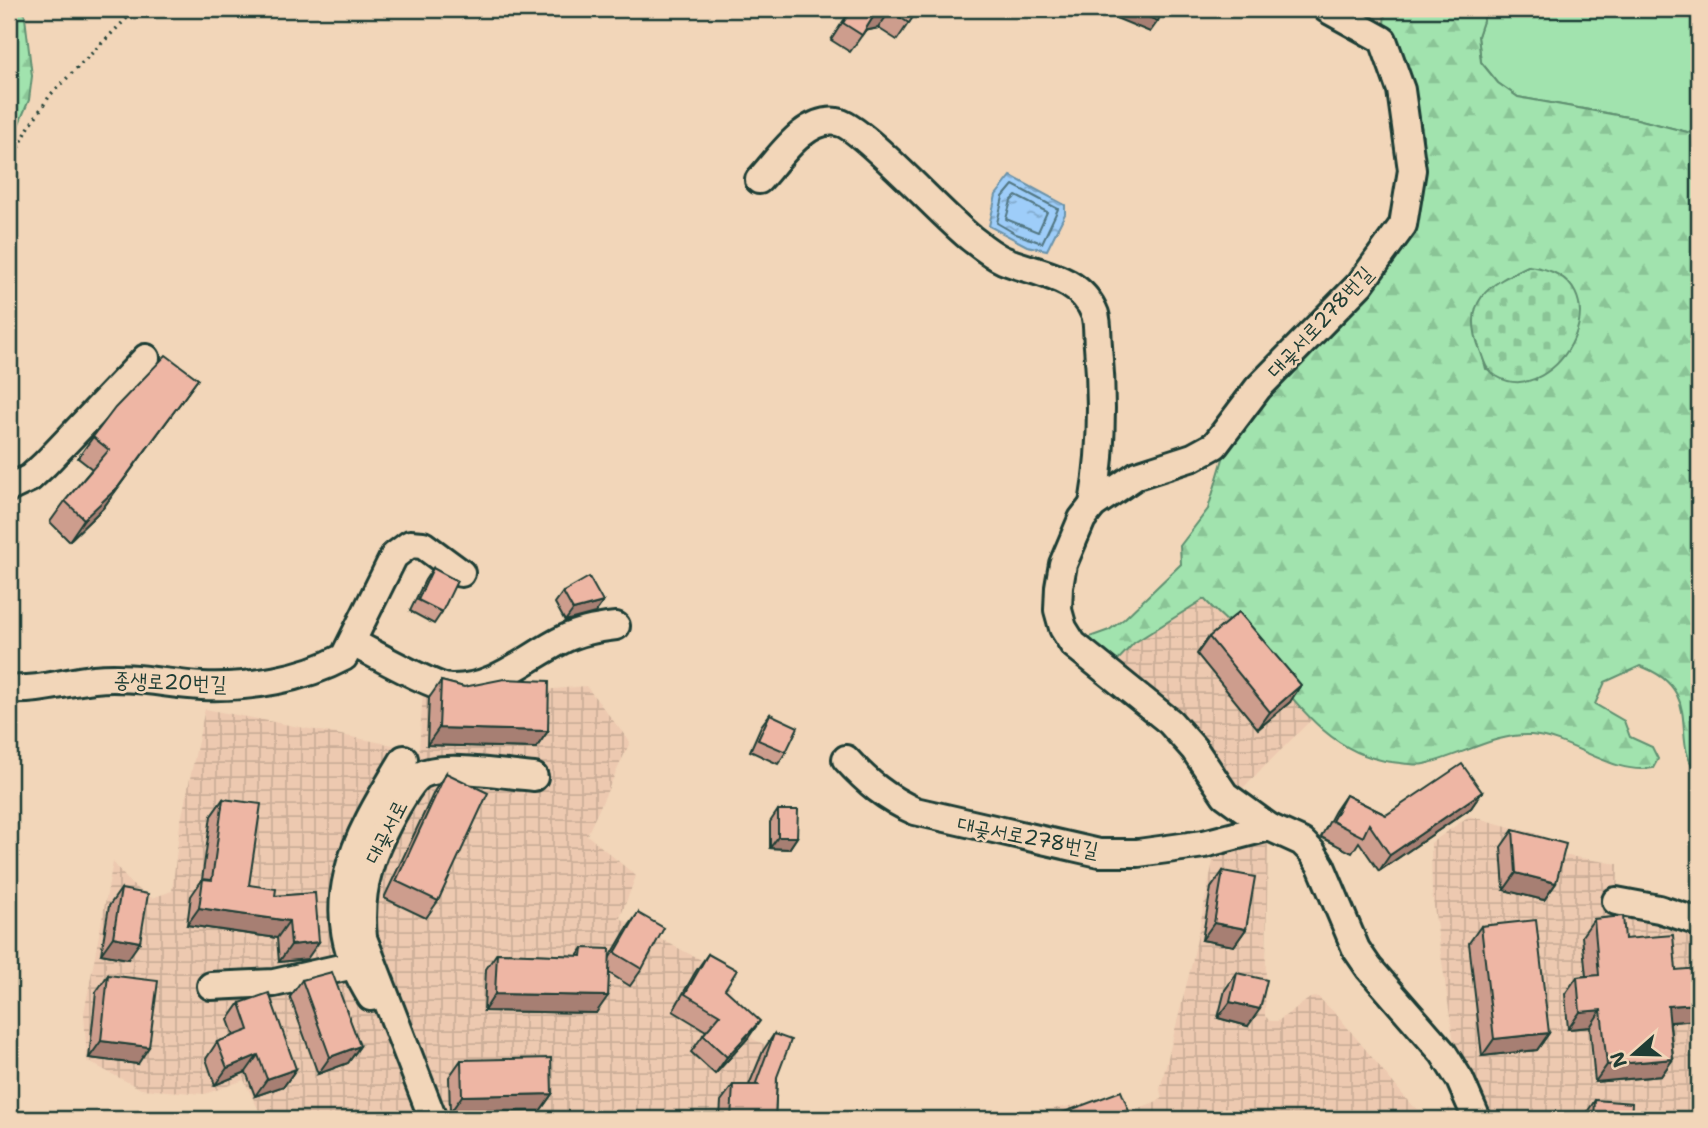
<svg xmlns="http://www.w3.org/2000/svg" width="1708" height="1128" viewBox="0 0 1708 1128" font-family="'Shantell Sans','Poor Story',sans-serif">
<defs>
<pattern id="industrial-grid" width="8" height="8" patternUnits="userSpaceOnUse" patternTransform="scale(1.75)"><rect width="8" height="8" fill="#edc9b0"/><path d="M0 4h8M4 0v8" fill="none" stroke="#cbae98"/></pattern>
<pattern id="forest-firs" width="22" height="20" patternUnits="userSpaceOnUse" patternTransform="scale(1.75)"><rect width="22" height="20" fill="#a1e3ae"/><path d="M5 1l3.5 6h-7zM16 11l3.5 6h-7z" fill="#8ac496"/></pattern>
<pattern id="cemetery-stones" width="16" height="16" patternUnits="userSpaceOnUse" patternTransform="scale(1.75)"><rect width="16" height="16" fill="#a1e3ae"/><path d="M2 7V4a2 2 0 0 1 4 0v3zM10 15v-3a2 2 0 0 1 4 0v3z" fill="#8ac496"/></pattern>
<pattern id="water-ripples" width="26" height="14" patternUnits="userSpaceOnUse" patternTransform="scale(1.75)"><rect width="26" height="14" fill="#9ecdf9"/><path d="M2 4q2-2 4 0t4 0M15 11q2-2 4 0t4 0" fill="none" stroke="#80a8ca"/></pattern>
</defs>
<rect width="100%" height="100%" fill="#f2d6b9"/>
<filter id="ink" filterUnits="userSpaceOnUse"><feTurbulence type="fractalNoise" baseFrequency=".0143" numOctaves="2"/><feDisplacementMap in="SourceGraphic" scale="14" xChannelSelector="R" yChannelSelector="G"/><feConvolveMatrix kernelMatrix="1 2 1 2 8 2 1 2 1" color-interpolation-filters="sRGB"/></filter>
<g filter="url(#ink)">
<g fill="url(#industrial-grid)">
<polygon points="1203,599 1241,635 1311,720 1236,795 1143,684 1116,662 1134,643"/>
<polygon points="586,686 630,742 587,835 636,876 620,918 709,964 724,975 753,1039 785,1054 769,1099 768,1119 263,1119 244,1080 205,1094 141,1089 87,1061 84,1013 113,862 131,884 152,898 172,891 180,825 205,709 419,750 423,691 533,691"/>
<polygon points="1469,816 1541,835 1562,855 1618,864 1617,909 1699,934 1699,1119 1489,1119 1455,1050 1432,893 1431,843"/>
<polygon points="1258,838 1268,842 1265,1016 1270,1021 1278,1021 1310,998 1318,997 1338,1016 1412,1106 1431,1115 1451,1108 1457,1119 1023,1119 1025,1113 1077,1105 1099,1103 1126,1109 1140,1108 1162,1099 1160,1089 1192,963 1214,857 1219,849"/>
</g>
<polygon fill="#a1e3ae" stroke="#609071" stroke-width="2" points="1487,9 1699,9 1699,135 1633,118 1518,97 1498,83 1481,62 1478,36"/>
<g fill="url(#forest-firs)" stroke="#609071" stroke-width="2" fill-rule="evenodd">
<polygon points="9,9 24,9 32,76 29,100 9,147"/>
<path d="M1385,9H1487L1478,36L1481,62L1498,83L1518,97L1633,118L1699,135V773C1667,745 1708,690 1640,666L1605,682L1595,704L1624,721L1630,737L1652,747L1658,759L1653,768C1612,776 1573,738 1531,735C1495,733 1459,757 1424,764C1415,766 1402,763 1392,762C1320,753 1286,685 1242,636C1230,623 1216,612 1204,599L1134,643L1116,662L1084,639L1109,630L1124,619L1181,564L1180,546L1208,509L1225,452L1323,323L1422,177L1423,135L1415,94L1401,54L1384,25ZM1482,353L1537,380L1486,369Z"/>
</g>
<path fill="url(#cemetery-stones)" stroke="#609071" stroke-width="2" d="M1528,266C1632,277 1557,412 1496,376C1485,370 1484,360 1480,350C1461,301 1488,285 1528,266Z"/>
<polygon fill="url(#water-ripples)" stroke="#6b93aa" stroke-width="2" points="1011,176 1065,205 1065,214 1047,250 1027,246 989,226 996,195"/>
<g fill="none" stroke-linecap="round" stroke-linejoin="round">
<g stroke="#527783" stroke-width="2">
<polygon points="1013,185 1058,209 1042,243 1016,234 997,223 1003,197"/>
<polygon points="1016,196 1047,212 1038,232 1006,219 1011,201"/>
</g>
<defs>
<g id="minor">
<polyline points="1327,9 1383,40 1401,90 1412,170 1403,225 1360,284 1258,388 1215,445 1193,457 1137,475 1093,505 1082,519 1063,564 1059,587 1058,610 1063,628 1073,644 1170,722 1194,749 1225,795 1269,827 1302,842 1312,852 1321,866 1356,949 1369,968 1443,1053 1460,1080 1477,1119"/>
<path d="M759,180C779,159 804,117 837,122C860,124 944,218 972,239C981,246 992,255 1003,260C1036,274 1080,275 1095,314C1098,323 1097,336 1098,346C1103,399 1102,452 1093,505"/>
<polyline points="9,488 30,478 45,464 146,358"/>
<path d="M353,643C373,653 434,688 451,688C495,689 527,657 564,639C580,631 598,628 616,626"/>
<path d="M9,689C39,691 65,682 94,679C130,675 167,684 202,686C249,688 303,679 344,657L394,556L410,544L423,545L461,573"/>
<path d="M846,759C867,782 886,798 915,811L1099,853H1138L1204,844L1269,827"/>
<polyline points="1616,901 1659,909 1699,922"/>
<polyline points="211,986 274,983 354,965"/>
<path d="M371,997C314,906 355,840 404,759"/>
<path d="M433,1119L363,938C358,885 372,850 398,805C404,796 411,781 421,775C442,763 508,775 534,777"/>
</g>
</defs>
<use href="#minor" stroke="#1f3d34" stroke-width="32"/>
<polyline stroke="#1f3d34" stroke-width="3.5" stroke-dasharray="2 5" stroke-linecap="butt" points="9,166 30,125 51,94 136,9"/>
<use href="#minor" stroke="#f2d6b9" stroke-width="26"/>
</g>
<g fill="#cd9d8d" stroke="#1f3d34" stroke-width="2">
<polygon points="851,9 918,9 897,40 878,28 865,31 850,52 831,40"/>
<polygon points="198,379 103,508 69,541 50,522 65,501 92,469 78,458 93,437"/>
<polygon points="433,568 442,612 434,624 410,611 425,580"/>
<polygon points="563,592 603,602 595,613 565,621 555,603"/>
<polygon points="1209,637 1290,702 1258,729 1197,654"/>
<polygon points="441,681 464,687 548,731 536,748 427,745 429,698"/>
<polygon points="770,714 786,752 778,764 750,751 761,726"/>
<polygon points="446,773 438,901 426,918 384,898 435,790"/>
<polygon points="1482,792 1471,808 1379,871 1359,842 1352,853 1321,837 1335,811 1346,795 1386,815"/>
<polygon points="223,799 249,885 275,896 315,893 307,959 279,962 277,938 187,925 191,896 202,880 211,816"/>
<polygon points="778,810 797,837 789,849 770,848 770,822"/>
<polygon points="1513,830 1556,883 1544,900 1504,890 1501,847"/>
<polygon points="1223,871 1246,929 1234,946 1202,940 1211,888"/>
<polygon points="121,889 128,959 101,954 109,906"/>
<polygon points="638,913 642,969 630,986 609,973 596,1013 484,1011 486,969 497,953 577,956 583,948 609,959 626,930"/>
<polygon points="1594,919 1676,970 1699,1020 1670,1022 1673,1059 1661,1076 1595,1082 1590,1027 1568,1029 1565,994 1577,977 1586,976 1582,936"/>
<polygon points="1481,926 1549,1033 1537,1050 1482,1056 1469,943"/>
<polygon points="708,954 748,1038 715,1074 691,1052 706,1031 673,1011 696,971"/>
<polygon points="1237,973 1248,1026 1218,1018 1225,990"/>
<polygon points="108,975 138,1064 89,1058 96,992"/>
<polygon points="302,980 360,1046 348,1063 318,1074 290,997"/>
<polygon points="240,1003 296,1069 284,1086 255,1096 246,1072 215,1085 206,1059 217,1042 234,1036 228,1020"/>
<polygon points="774,1034 777,1077 775,1119 720,1119 721,1101 733,1085 749,1085 763,1051"/>
<polygon points="461,1060 552,1094 540,1111 450,1113 449,1077"/>
<polygon points="1595,1100 1631,1119 1583,1119 1584,1117"/>
</g>
<g fill="#a77f73" stroke="#1f3d34" stroke-width="2">
<polygon points="1094,9 1130,9 1158,21 1150,32"/>
<polygon points="890,11 878,28 864,31 875,14"/>
<polygon points="198,379 103,508 69,541 84,519"/>
<polygon points="603,602 595,613 565,621 573,610"/>
<polygon points="1301,685 1290,702 1258,729 1270,712"/>
<polygon points="439,728 548,731 536,748 427,745"/>
<polygon points="15,730 9,739 9,731"/>
<polygon points="1482,792 1471,808 1379,871 1390,855"/>
<polygon points="778,837 797,837 789,849 770,848"/>
<polygon points="1516,873 1556,883 1544,900 1504,890"/>
<polygon points="199,908 289,921 277,938 187,925"/>
<polygon points="1214,923 1246,929 1234,946 1202,940"/>
<polygon points="113,937 140,942 128,959 101,954"/>
<polygon points="319,942 307,959 279,962 291,945"/>
<polygon points="495,994 608,996 596,1013 484,1011"/>
<polygon points="1230,1002 1260,1009 1248,1026 1218,1018"/>
<polygon points="1699,1004 1699,1020 1656,1023 1668,1006"/>
<polygon points="1601,1010 1590,1027 1568,1029 1580,1012"/>
<polygon points="760,1021 748,1038 715,1074 727,1057"/>
<polygon points="1549,1033 1537,1050 1482,1056 1494,1039"/>
<polygon points="101,1041 149,1047 138,1064 89,1058"/>
<polygon points="360,1046 348,1063 318,1074 330,1057"/>
<polygon points="258,1055 246,1072 215,1085 227,1068"/>
<polygon points="1673,1059 1661,1076 1595,1082 1607,1065"/>
<polygon points="296,1069 284,1086 255,1096 267,1079"/>
<polygon points="552,1094 540,1111 450,1113 462,1096"/>
</g>
<g fill="#eeb6a4" stroke="#1f3d34" stroke-width="2">
<polygon points="852,9 918,9 909,23 890,11 875,14 862,35 843,23"/>
<polygon points="1130,9 1163,9 1158,21"/>
<polygon points="166,355 198,379 118,487 84,519 65,501 109,450 93,437 115,408"/>
<polygon points="433,568 457,581 442,612 418,600"/>
<polygon points="589,577 603,602 573,610 563,592"/>
<polygon points="1239,612 1301,685 1270,712 1209,637"/>
<polygon points="504,679 549,681 548,731 439,728 441,681 464,687"/>
<polygon points="9,701 13,701 15,730 9,731"/>
<polygon points="770,714 798,727 786,752 758,740"/>
<polygon points="1462,764 1482,792 1390,855 1369,824 1363,837 1332,821 1346,795 1386,815"/>
<polygon points="446,773 488,793 438,901 396,881"/>
<polygon points="223,799 261,804 249,885 276,889 275,896 315,893 319,942 291,945 289,921 199,908 203,879 212,880"/>
<polygon points="778,810 798,810 797,837 778,837"/>
<polygon points="1513,830 1566,844 1556,883 1516,873"/>
<polygon points="1223,871 1255,877 1246,929 1214,923"/>
<polygon points="121,889 148,894 140,942 113,937"/>
<polygon points="638,913 664,928 642,969 615,953"/>
<polygon points="1623,916 1625,939 1673,935 1676,970 1699,968 1699,1004 1668,1006 1673,1059 1607,1065 1601,1010 1580,1012 1577,977 1599,975 1594,919"/>
<polygon points="1536,920 1549,1033 1494,1039 1481,926"/>
<polygon points="583,948 610,949 608,996 495,994 497,953 582,956"/>
<polygon points="708,954 737,970 725,989 760,1021 727,1057 703,1035 720,1015 685,994"/>
<polygon points="332,972 360,1046 330,1057 302,980"/>
<polygon points="1237,973 1267,980 1260,1009 1230,1002"/>
<polygon points="108,975 158,981 149,1047 101,1041"/>
<polygon points="269,993 296,1069 267,1079 258,1055 227,1068 217,1042 249,1030 240,1003"/>
<polygon points="774,1034 791,1040 777,1077 775,1119 731,1119 733,1085 758,1085 756,1083"/>
<polygon points="551,1058 552,1094 462,1096 461,1060"/>
<polygon points="1121,1091 1132,1119 1051,1119 1051,1117"/>
<polygon points="1595,1100 1632,1103 1631,1119 1594,1119"/>
</g>
</g>
<g text-anchor="middle" dominant-baseline="central" stroke-width="5" stroke-linejoin="round" paint-order="stroke">
<g font-size="21" fill="#1f3d34" stroke="#f2d6b9">
<text transform="translate(1320 322) rotate(-47)">대곶서로278번길</text>
<text transform="translate(170 682) rotate(2)">종생로20번길</text>
<text transform="translate(386 832) rotate(-63)">대곶서로</text>
<text transform="translate(1028 837) rotate(11)">대곶서로278번길</text>
</g>
</g>
<rect width="1708" height="1128" fill="none" stroke="#f2d6b9" stroke-width="35"/>
<rect x="18" y="18" width="1673" height="1093" fill="none" stroke="#1f3d34" stroke-width="2.5" filter="url(#ink)"/>
<g transform="translate(1634 1054) rotate(250)" stroke="#f2d6b9" stroke-width="5" paint-order="stroke">
<path d="M0-5L12 26L0 18L-12 26Z" fill="#1f3d34"/>
<text y="-10" font-size="19" font-weight="bold" text-anchor="middle" fill="#1f3d34">N</text>
</g>
</svg>
